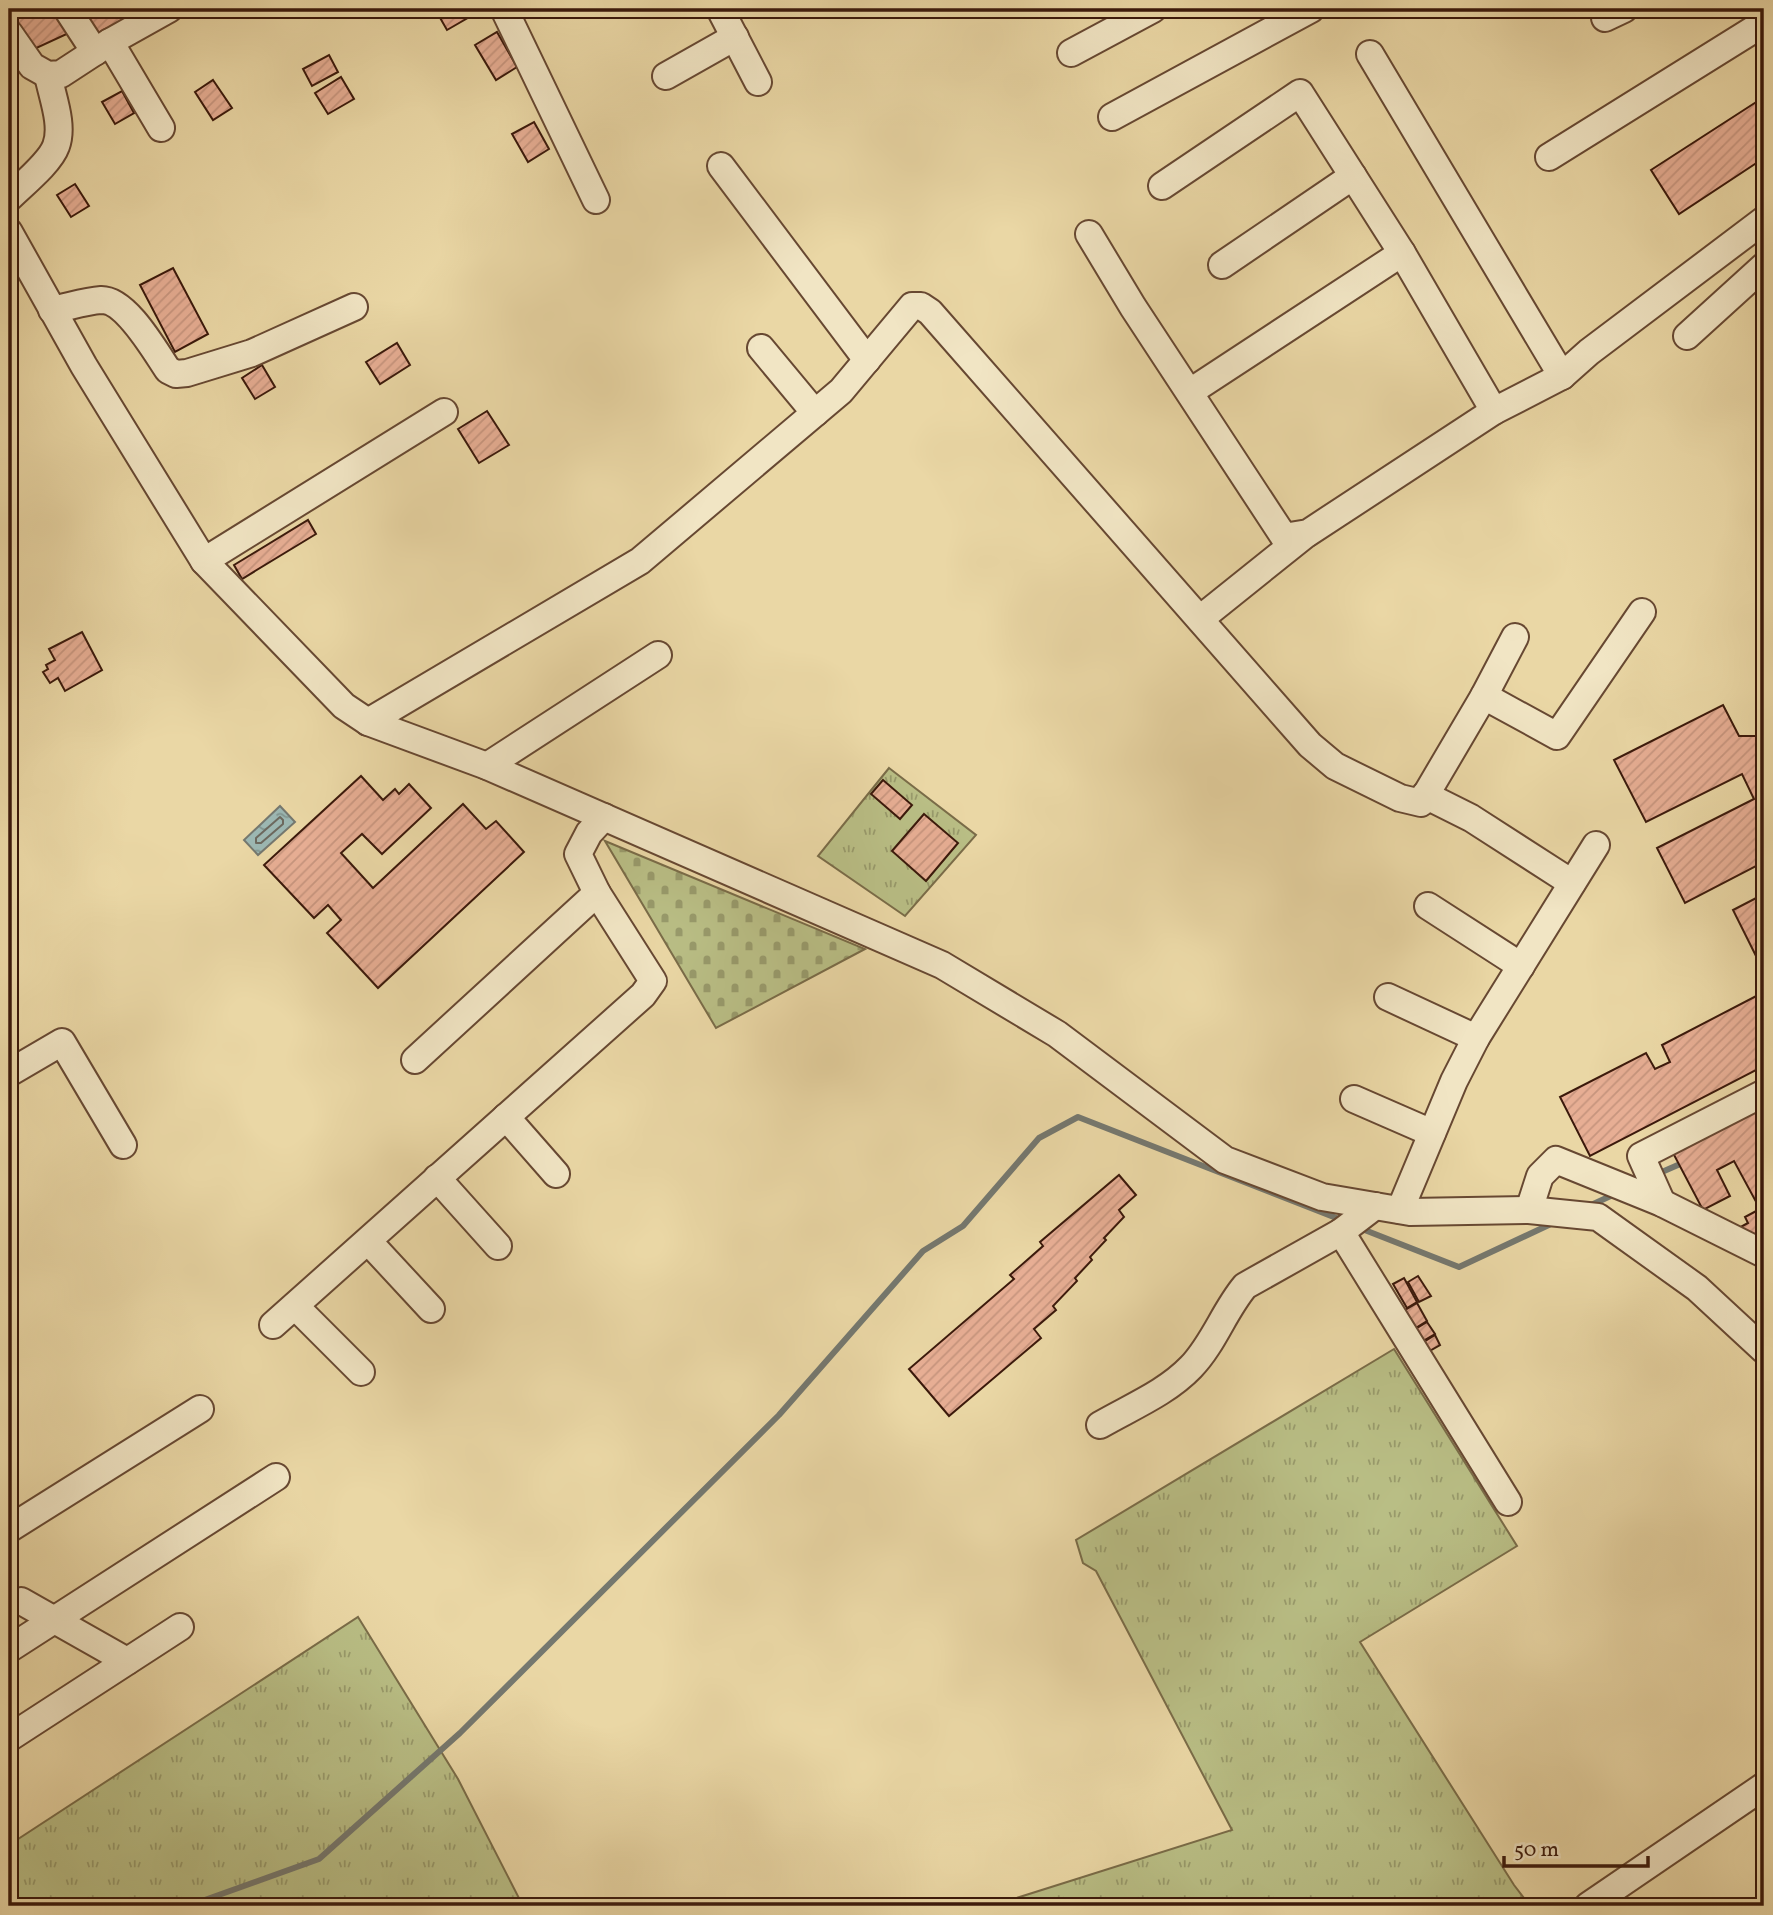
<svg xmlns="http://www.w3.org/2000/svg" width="1773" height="1915" viewBox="0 0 1773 1915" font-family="Vollkorn,serif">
<defs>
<pattern id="grass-tufts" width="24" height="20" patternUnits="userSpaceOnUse" patternTransform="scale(1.75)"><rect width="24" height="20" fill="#b9be85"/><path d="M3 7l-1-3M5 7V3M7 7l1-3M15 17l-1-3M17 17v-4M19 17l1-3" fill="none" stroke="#989a6b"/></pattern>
<pattern id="cemetery-stones" width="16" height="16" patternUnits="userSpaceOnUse" patternTransform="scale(1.75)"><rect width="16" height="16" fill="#b9be85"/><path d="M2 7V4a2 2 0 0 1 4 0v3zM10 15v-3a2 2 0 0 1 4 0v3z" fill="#989a6b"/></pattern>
<pattern id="water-ripples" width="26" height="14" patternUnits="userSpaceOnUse" patternTransform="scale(1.75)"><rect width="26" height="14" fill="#9cb7b2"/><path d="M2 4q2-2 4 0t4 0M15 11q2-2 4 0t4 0" fill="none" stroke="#80948f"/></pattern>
<pattern id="building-hatch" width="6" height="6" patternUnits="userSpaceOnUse" patternTransform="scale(1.75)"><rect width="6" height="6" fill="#e7ae94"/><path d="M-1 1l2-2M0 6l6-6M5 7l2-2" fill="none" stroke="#c7957e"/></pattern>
</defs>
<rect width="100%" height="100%" fill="#ead7a5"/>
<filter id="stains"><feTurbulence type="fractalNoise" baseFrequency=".00286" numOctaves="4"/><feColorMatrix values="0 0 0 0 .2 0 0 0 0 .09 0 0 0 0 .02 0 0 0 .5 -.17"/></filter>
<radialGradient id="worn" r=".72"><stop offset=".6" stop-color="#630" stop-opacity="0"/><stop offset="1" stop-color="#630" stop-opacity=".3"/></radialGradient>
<g fill="url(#grass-tufts)" stroke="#7a6c48" stroke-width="2">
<polygon points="889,768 976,835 905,916 818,856"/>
<polygon points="1394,1349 1517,1546 1360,1642 1514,1885 1530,1906 991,1906 1232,1830 1096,1571 1083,1563 1076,1540"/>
<polygon points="358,1617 458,1779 523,1906 9,1906 9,1845"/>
</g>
<polygon fill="url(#cemetery-stones)" stroke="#7a6c48" stroke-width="2" points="605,841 865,949 716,1028"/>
<polygon fill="url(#water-ripples)" stroke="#75786f" stroke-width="2" points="280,806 295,822 258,855 244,840"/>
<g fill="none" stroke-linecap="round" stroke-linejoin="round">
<polygon stroke="#6c685e" stroke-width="2" points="280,817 283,820 283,824 261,843 256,843 256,838"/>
<g stroke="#75786f" stroke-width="6">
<polyline points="1655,1175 1687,1161"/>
<polyline points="1589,1206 1617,1193"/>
<polyline points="1357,1227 1459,1267 1553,1223"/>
<polyline points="188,1906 319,1859 460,1733 779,1415 923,1251 963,1226 1039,1138 1078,1117 1344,1221"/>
</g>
</g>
<g fill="url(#building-hatch)" stroke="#3b190b" stroke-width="2">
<polygon points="10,9 60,9 71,32 30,51"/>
<polygon points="74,9 128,9 134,19 93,42"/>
<polygon points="435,9 477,9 478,12 447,30"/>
<polygon points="497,32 517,67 496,80 475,45"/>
<polygon points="329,55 338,72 312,86 303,69"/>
<polygon points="341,77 354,99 328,114 315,93"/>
<polygon points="213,80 232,108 213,120 195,92"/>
<polygon points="122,91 134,113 115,124 102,102"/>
<polygon points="1764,97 1764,158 1679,214 1651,170"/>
<polygon points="534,122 549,149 528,162 512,134"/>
<polygon points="75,184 89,206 71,217 57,195"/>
<polygon points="173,268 208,334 175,352 140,285"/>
<polygon points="397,343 410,365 380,384 366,362"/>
<polygon points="262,365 275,387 255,399 242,378"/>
<polygon points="487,411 509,445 479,463 458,429"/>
<polygon points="308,520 316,534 242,579 234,565"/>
<polygon points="82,632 102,670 65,691 58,678 50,683 43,672 48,669 46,665 55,660 49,649"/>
<polygon points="1723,705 1739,736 1758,736 1764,747 1764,862 1685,903 1657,848 1754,799 1742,774 1646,822 1614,760"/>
<polygon points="361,776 383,800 395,789 399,794 409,784 431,808 382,854 362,834 341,853 373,888 463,804 486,829 496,821 524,852 378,988 327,933 341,920 328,905 314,918 264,865"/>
<polygon points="883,780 912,805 900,819 871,794"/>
<polygon points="924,814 958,843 926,881 892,851"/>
<polygon points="1764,894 1764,964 1761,966 1733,910"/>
<polygon points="1764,992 1764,1066 1590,1156 1560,1097 1646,1053 1655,1069 1670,1062 1662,1045"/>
<polygon points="1764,1106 1764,1246 1735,1230 1748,1223 1745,1217 1760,1209 1734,1161 1717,1170 1730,1196 1703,1210 1673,1153"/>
<polygon points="1119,1175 1136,1195 1119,1210 1124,1217 1104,1238 1106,1240 1090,1257 1092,1260 1075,1278 1077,1281 1053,1306 1056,1310 1034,1329 1041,1338 949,1416 909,1369 1014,1279 1010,1275 1043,1246 1040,1242"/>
<polygon points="1418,1276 1431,1296 1419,1302 1408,1282"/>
<polygon points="1404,1278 1417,1302 1407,1308 1393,1284"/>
<polygon points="1417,1303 1427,1321 1409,1332 1395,1316"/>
<polygon points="1427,1322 1435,1334 1416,1345 1409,1333"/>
<polygon points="1435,1335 1440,1345 1419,1357 1414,1348"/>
</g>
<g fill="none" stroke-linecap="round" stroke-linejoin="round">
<defs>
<g id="minor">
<polyline points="67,9 95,52"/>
<polyline points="504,9 596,200"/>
<polyline points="720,9 758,82"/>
<polyline points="1605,18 1624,9"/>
<polyline points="9,33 32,66 48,75 61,74 110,42 169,9"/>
<polyline points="110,42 161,128"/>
<polyline points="1071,53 1153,9"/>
<polyline points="1370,54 1562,376"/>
<polyline points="666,76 735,37"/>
<polyline points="1112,117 1311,9"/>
<polyline points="1549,157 1764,23"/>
<polyline points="721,166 867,360"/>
<polyline points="1162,186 1300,93 1402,253 1494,411"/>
<path d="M9,198C22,185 50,163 56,146C64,125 52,96 48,75"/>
<polyline points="9,232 84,366 204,561 344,706 368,722 487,766 942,965 1057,1034 1225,1160 1322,1197 1410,1212 1529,1210 1598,1217 1697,1288 1764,1350"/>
<polyline points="1089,234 1133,307 1284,537 1308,533 1494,411 1562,376 1589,352 1764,220"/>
<polyline points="1222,265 1353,176"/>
<path d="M52,310C68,307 85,301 101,300C126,299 155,351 168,370L176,374L187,373L252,353L354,307"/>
<polyline points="1687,336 1764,266"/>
<polyline points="761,348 815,413"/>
<polyline points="1190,392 1402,253"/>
<polyline points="204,561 444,412"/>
<polyline points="1200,619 1306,534"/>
<polyline points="1484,696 1557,736 1642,612"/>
<polyline points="368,722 640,561 841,391 912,306 921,306 930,312 1310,745 1335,766 1400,798 1421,803 1484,696 1515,637"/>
<polyline points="487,766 658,655"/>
<polyline points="1425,795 1471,818 1572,883"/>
<polyline points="1428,906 1521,966"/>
<polyline points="1388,997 1476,1038"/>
<polyline points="415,1060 597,893 578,854 589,833 604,817"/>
<polyline points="9,1073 62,1042 123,1145"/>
<polyline points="1354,1099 1432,1133"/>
<polyline points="506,1117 556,1174"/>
<polyline points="437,1178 498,1246"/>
<polyline points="1662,1203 1641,1156 1764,1093"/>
<polyline points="1400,1210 1454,1081 1476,1038 1596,845"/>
<polyline points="1529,1210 1540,1176 1556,1160 1662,1203 1764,1254"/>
<polyline points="1341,1232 1508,1502"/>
<polyline points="368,1241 431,1309"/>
<polyline points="295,1306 361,1372"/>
<polyline points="273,1325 643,995 653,981 597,893"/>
<path d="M1100,1425C1131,1407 1166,1393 1191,1367C1214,1343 1224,1311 1245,1286L1341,1232L1375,1206"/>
<polyline points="9,1529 200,1409"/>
<polyline points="21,1601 127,1661"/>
<polyline points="9,1649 276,1477"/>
<polyline points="9,1738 180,1627"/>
<polyline points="1588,1906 1764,1786"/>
</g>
</defs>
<use href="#minor" stroke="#674832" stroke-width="30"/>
<use href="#minor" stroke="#f1e5c4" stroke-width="26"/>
</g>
<rect width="1773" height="1915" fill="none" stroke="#ead7a5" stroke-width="35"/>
<rect x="10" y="10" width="1752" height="1894" fill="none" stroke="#3b190b" stroke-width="3.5"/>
<rect x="18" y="18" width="1738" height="1880" fill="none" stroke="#3b190b" stroke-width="2"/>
<path d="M1504 1856v10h144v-10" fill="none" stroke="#3b190b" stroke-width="3.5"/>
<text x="1514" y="1856" font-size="21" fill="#3b190b" stroke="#f1e5c4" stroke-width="5" paint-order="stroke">50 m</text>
<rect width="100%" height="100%" filter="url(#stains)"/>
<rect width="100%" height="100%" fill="url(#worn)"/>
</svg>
